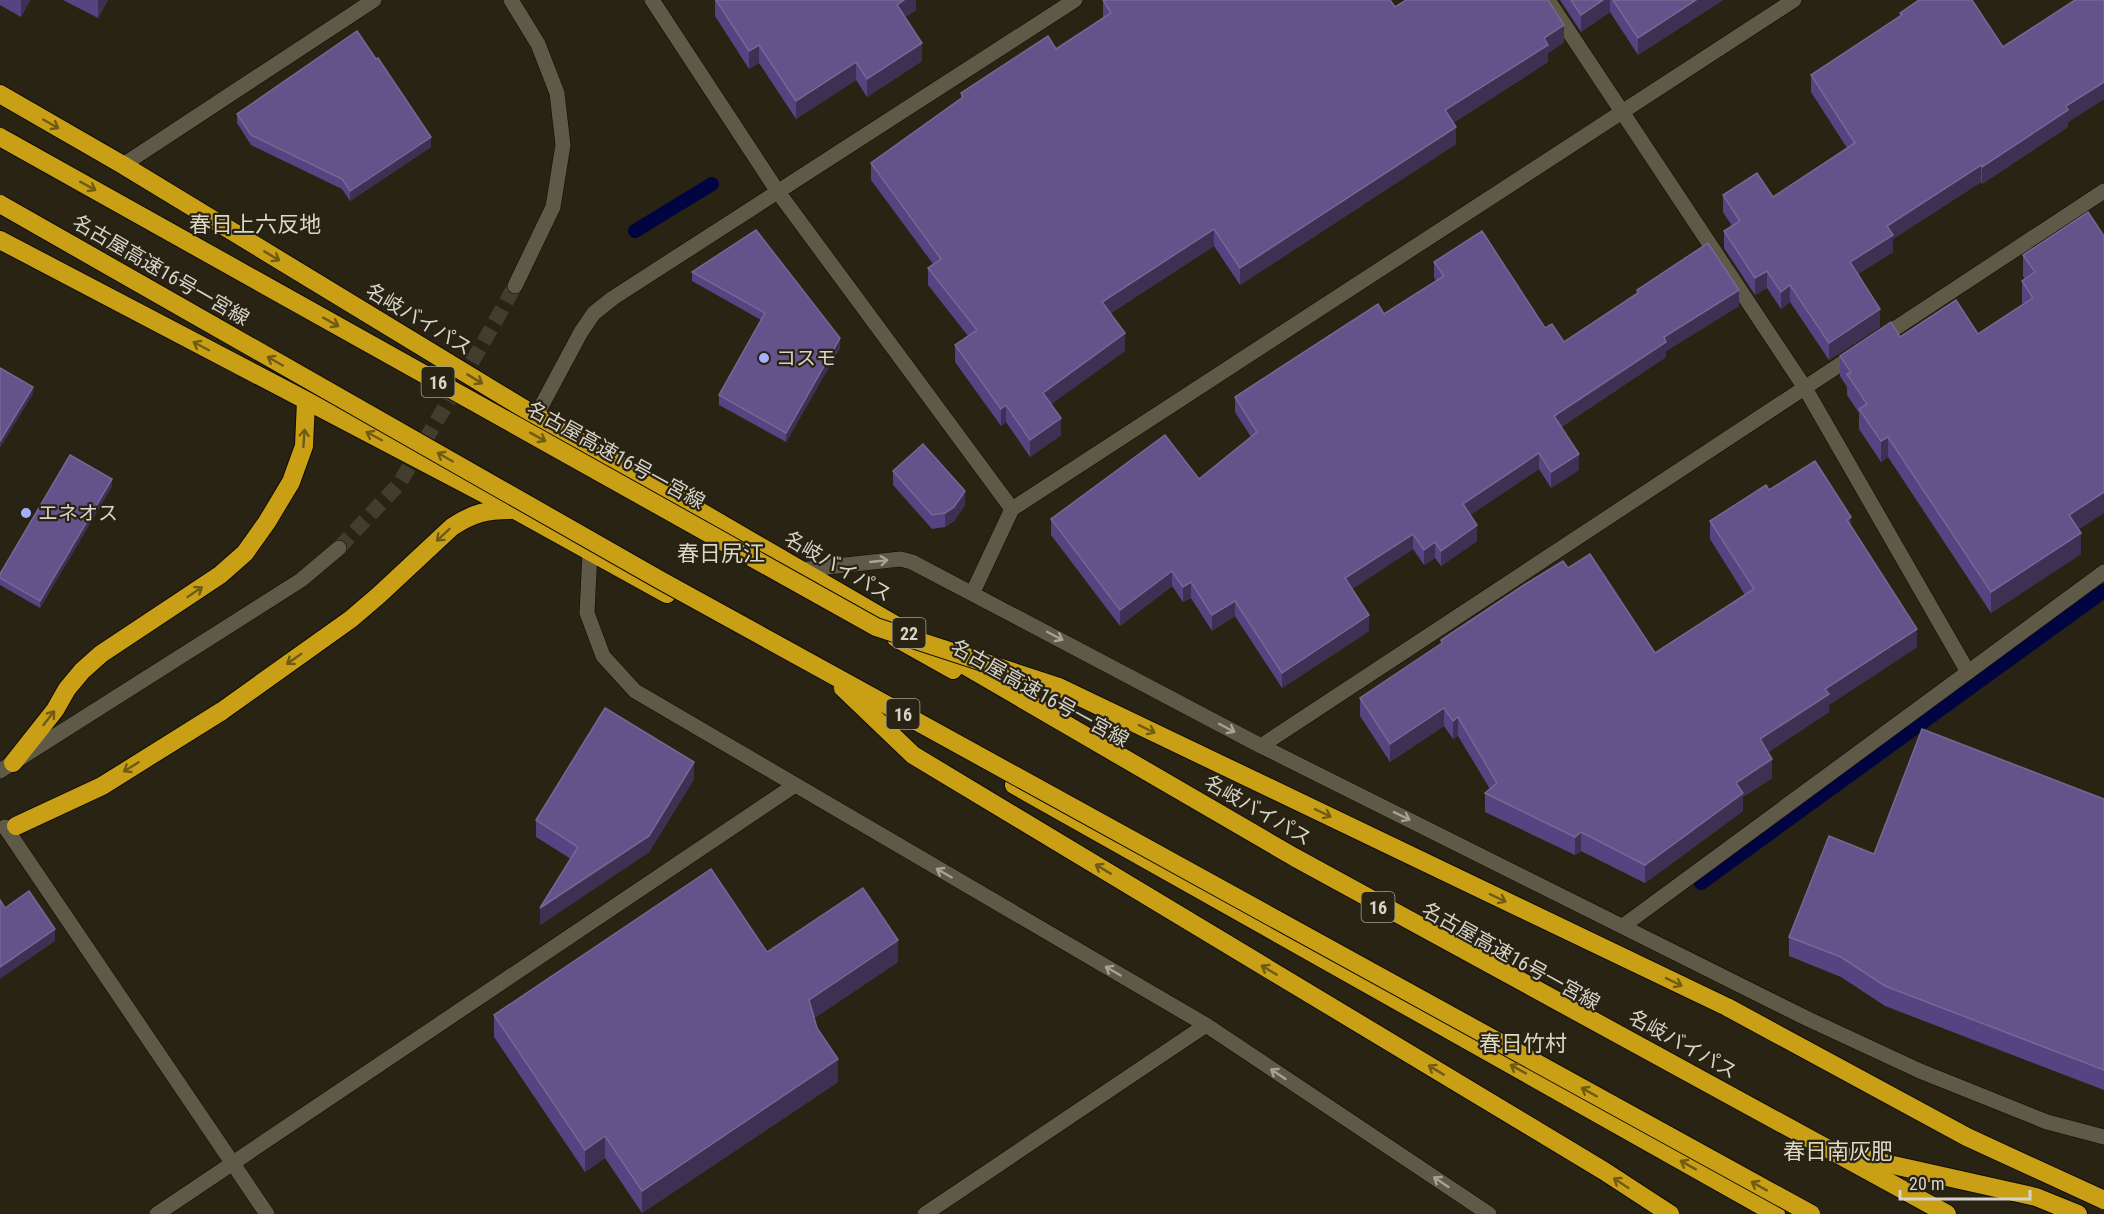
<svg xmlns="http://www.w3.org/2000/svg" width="2104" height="1214" viewBox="0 0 2104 1214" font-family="'Roboto Condensed','Noto Sans JP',sans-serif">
<rect width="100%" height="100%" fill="#282313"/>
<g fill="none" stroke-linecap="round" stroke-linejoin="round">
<g stroke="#000541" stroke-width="14">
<polyline points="635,231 712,184"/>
<polyline points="1701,883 2104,591"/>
</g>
<polyline stroke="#423d2e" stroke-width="15" stroke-dasharray="15 8" stroke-linecap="butt" points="339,548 399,484 482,345 515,286"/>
<defs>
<g id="minor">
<polyline points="511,0 538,44 557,93 563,145 553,207 515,286"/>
<polyline points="652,0 778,192 1012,509"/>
<polyline points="1548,0 1805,388 1968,672"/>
<polyline points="123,165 374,0"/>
<polyline points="1879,339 2104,191"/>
<polyline points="536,416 581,332 594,313 613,298 1075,0"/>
<polyline points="590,552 587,613 603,656 635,691 1206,1025 1489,1214"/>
<polyline points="800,570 891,560 901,559 912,562 1261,746 1808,1019 1920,1071 2047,1122 2104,1137"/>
<polyline points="973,592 1012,509 1794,0"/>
<polyline points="1261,746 1856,354"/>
<polyline points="0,771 301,580 339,548"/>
<polyline points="5,827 267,1214"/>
<polyline points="1623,926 2104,572"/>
<polyline points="157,1214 795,785"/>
<polyline points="925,1214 1206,1025"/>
</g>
<g id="highway">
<polyline points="0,94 123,165 536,416 911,634"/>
<polyline points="0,240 515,510 667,594"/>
<polyline points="896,638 953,670"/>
<polyline points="945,654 1294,857 1947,1214"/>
<polyline points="13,763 55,710 67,689 82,671 101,654 220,575 245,553 267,522 291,482 304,446 306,401"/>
<polyline points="1014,785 1776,1214"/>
<path d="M16,826L102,786L222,711L351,619L379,595L452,527C473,513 486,510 511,510"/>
<polyline points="1853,1156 2036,1197 2078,1214"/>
</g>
</defs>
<use href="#minor" stroke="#110c01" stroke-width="16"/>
<use href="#highway" stroke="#110c01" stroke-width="20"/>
<use href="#minor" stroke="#5f5948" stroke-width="15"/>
<use href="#highway" stroke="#c9a015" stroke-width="18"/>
<defs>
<g id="highway-bridge">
<polyline points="0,137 876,627 1059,687 1727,1007 1967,1137 2104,1200"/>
<polyline points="0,204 660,580 1811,1214"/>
<polyline points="843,688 913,755 1604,1171 1670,1214"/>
</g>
</defs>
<use href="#highway-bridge" stroke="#110c01" stroke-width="20" stroke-linecap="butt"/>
<use href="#highway-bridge" stroke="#c9a015" stroke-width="18"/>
</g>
<g fill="#564482">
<polygon points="0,0 30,0 21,17 0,5"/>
<polygon points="63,0 108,0 98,18"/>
<polygon points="715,0 916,0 916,10 905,17 922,61 867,97 856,80 796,119 759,63 749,69 715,16"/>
<polygon points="1103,0 1395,7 1564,42 1548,53 1548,62 1453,123 1456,144 1240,285 1214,246 1111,313 1125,351 1051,404 1061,435 1030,457 1006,422 1001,426 955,362 955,345 968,336 928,285 928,268 933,264 871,180 871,163 961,98 961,93 1056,49 1103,18"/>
<polygon points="1560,0 1723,0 1638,55 1610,12 1581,32"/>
<polygon points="2104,0 2104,99 2068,122 2068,127 1982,184 1981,182 1893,239 1893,252 1858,274 1880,327 1829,360 1790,302 1781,309 1767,288 1755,295 1724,248 1724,231 1732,226 1723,212 1723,195 1773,197 1847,148 1811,92 1811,75 1900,17 1900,13 2003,47"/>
<polygon points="237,114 431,147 350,201 342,189 251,145 237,123"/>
<polygon points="2088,212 2078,530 2081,554 1991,613 1888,457 1881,462 1859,429 1859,413 1847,395 1847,387 1840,376 1840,356 1900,337 1978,334 2023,304 2022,302 2022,281 2025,279 2023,276 2023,255"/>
<polygon points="1434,262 1545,328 1564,342 1637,294 1637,290 1739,306 1666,351 1666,357 1561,427 1579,470 1551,488 1539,469 1470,515 1477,541 1441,566 1435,558 1424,565 1413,549 1352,589 1369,631 1282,688 1235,616 1212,631 1191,598 1183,602 1172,586 1120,626 1051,535 1051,519 1199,479 1251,437 1235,412 1235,397 1384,314 1436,281 1434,277"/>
<polygon points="692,272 840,348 786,442 719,405 719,395 761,320 692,281"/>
<polygon points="893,471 965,505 954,521 945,527 932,529 893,485"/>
<polygon points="112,486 40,608 0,585 0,574"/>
<polygon points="1769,490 1851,527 1917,647 1829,705 1829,712 1768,752 1772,778 1743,797 1743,811 1645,883 1581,851 1575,855 1485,812 1485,793 1490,789 1458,736 1453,739 1444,726 1390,762 1360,716 1360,698 1441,644 1441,640 1568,568 1655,653 1745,595 1710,539 1710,521"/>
<polygon points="694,779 649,852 540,925 571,859 536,837 536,820"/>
<polygon points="2104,799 2104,1090 1885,1006 1841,977 1789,956 1789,937 1874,854"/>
<polygon points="767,952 898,962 814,1018 838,1082 642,1213 605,1158 585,1172 494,1037 494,1015"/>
</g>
<g fill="#3e3053">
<polygon points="21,0 30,0 21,17"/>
<polygon points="98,0 108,0 98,18"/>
<polygon points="904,0 916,0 916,10 897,23 897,5"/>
<polygon points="1603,0 1610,0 1610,12 1581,32 1581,15"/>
<polygon points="1696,0 1723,0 1638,55 1638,38"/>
<polygon points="1564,25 1564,42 1548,53 1548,62 1445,128 1445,110 1544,38"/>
<polygon points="922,43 922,61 867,97 867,79"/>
<polygon points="759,45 759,63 749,69 749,51"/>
<polygon points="856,62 856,80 796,119 796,101"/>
<polygon points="2104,82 2104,99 2068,122 2068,127 1982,184 1982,167 2066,106"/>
<polygon points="1456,127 1456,144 1240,285 1240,268"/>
<polygon points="431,137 431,147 350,201 350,191"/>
<polygon points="1981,165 1981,182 1893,239 1893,252 1850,279 1850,262 1887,226"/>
<polygon points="1214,229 1214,246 1102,319 1102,302"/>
<polygon points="1767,271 1767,288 1755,295 1755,278"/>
<polygon points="1790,285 1790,302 1781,309 1781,292"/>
<polygon points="1739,290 1739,306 1666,351 1666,357 1554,431 1554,416 1664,337"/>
<polygon points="1880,309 1880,327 1829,360 1829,343"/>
<polygon points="1125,333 1125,351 1043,410 1043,393"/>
<polygon points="840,338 840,348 786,442 786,433"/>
<polygon points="33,387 33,394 0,448 0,441"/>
<polygon points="1006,405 1006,422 1001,426 1001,409"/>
<polygon points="1061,418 1061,435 1030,457 1030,440"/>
<polygon points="1888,437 1888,457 1881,462 1881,441"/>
<polygon points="1539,453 1539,469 1463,520 1463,504"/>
<polygon points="1579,454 1579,470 1551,488 1551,472"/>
<polygon points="112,479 112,486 40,608 40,601"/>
<polygon points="965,491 965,505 954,521 945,527 945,513"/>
<polygon points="2104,492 2104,513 2069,536 2069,515"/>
<polygon points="1851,517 1851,535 1847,520"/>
<polygon points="1477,525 1477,541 1441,566 1441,551"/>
<polygon points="2081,533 2081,554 1991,613 1991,592"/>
<polygon points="1413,534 1413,549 1345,594 1345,578"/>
<polygon points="1435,542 1435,558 1424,565 1424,550"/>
<polygon points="1172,571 1172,586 1120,626 1120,610"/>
<polygon points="1191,582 1191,598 1183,602 1183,587"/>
<polygon points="1235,601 1235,616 1212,631 1212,615"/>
<polygon points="1369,615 1369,631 1282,688 1282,673"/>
<polygon points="1917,629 1917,647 1829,705 1829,712 1760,758 1760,739 1825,689"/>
<polygon points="1444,708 1444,726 1390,762 1390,744"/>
<polygon points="1458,717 1458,736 1453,739 1453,721"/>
<polygon points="1772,759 1772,778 1743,797 1743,811 1645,883 1645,865 1736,783"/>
<polygon points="694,762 694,779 649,852 540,925 540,908"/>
<polygon points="1581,832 1581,851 1575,855 1575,837"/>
<polygon points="55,929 55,941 0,979 0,967"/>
<polygon points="898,940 898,962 809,1022 809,1000"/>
<polygon points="838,1059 838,1082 642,1213 642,1191"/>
<polygon points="605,1136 605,1158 585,1172 585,1150"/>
</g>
<g fill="#64538a" stroke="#766794" stroke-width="1.5">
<polygon points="716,0 904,0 897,5 922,43 867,79 856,62 796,101 759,45 749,51"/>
<polygon points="1103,0 1390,0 1395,7 1406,0 1548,0 1564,25 1544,38 1548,45 1445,110 1456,127 1240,268 1214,229 1102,302 1125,333 1043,393 1061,418 1030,440 1006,405 1001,409 955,345 977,330 928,268 941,259 871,163 963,97 961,93 1048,36 1056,49 1111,13"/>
<polygon points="1571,0 1603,0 1581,15"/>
<polygon points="1613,0 1696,0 1638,38"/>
<polygon points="1919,0 1972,0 2003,47 2075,0 2104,0 2104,82 2066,106 2068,110 1982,167 1981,165 1887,226 1893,235 1850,262 1880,309 1829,343 1790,285 1781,292 1767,271 1755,278 1724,231 1740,221 1723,195 1757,173 1773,197 1855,143 1811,75 1902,15 1900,13"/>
<polygon points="357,31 376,59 378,58 431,137 350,191 342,179 251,135 237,114"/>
<polygon points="2088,212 2104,236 2104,492 2069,515 2081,533 1991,592 1888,437 1881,441 1859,409 1867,404 1847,374 1851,372 1840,356 1891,322 1900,337 1956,300 1978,334 2033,298 2022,281 2035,272 2023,255"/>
<polygon points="756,230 840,338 786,433 719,395 765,313 692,272"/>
<polygon points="1482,231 1545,328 1552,324 1564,342 1638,293 1637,290 1708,243 1739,290 1664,337 1666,342 1554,416 1579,454 1551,472 1539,453 1463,504 1477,525 1441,551 1435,542 1424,550 1413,534 1345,578 1369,615 1282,673 1235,601 1212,615 1191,582 1183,587 1172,571 1120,610 1051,519 1165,435 1199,479 1257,432 1235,397 1378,304 1384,314 1444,276 1434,262"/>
<polygon points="0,368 33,387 0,441"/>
<polygon points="923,444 965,491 954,507 945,513 932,515 893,471"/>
<polygon points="70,455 112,479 40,601 0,578 0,574"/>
<polygon points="1815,461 1851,517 1847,520 1917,629 1825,689 1829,694 1760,739 1772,759 1736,783 1743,793 1645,865 1581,832 1575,837 1485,793 1497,783 1458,717 1453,721 1444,708 1390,744 1360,698 1442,643 1441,640 1524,585 1563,561 1568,568 1590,554 1655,653 1754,589 1710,521 1766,485 1769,490"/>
<polygon points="605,708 694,762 649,836 540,908 578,847 536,820"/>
<polygon points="1922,729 2104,799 2104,1070 1885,986 1841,957 1789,937 1829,836 1874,854"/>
<polygon points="711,869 767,952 863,888 898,940 809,1000 817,1028 838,1059 642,1191 605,1136 585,1150 494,1015"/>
<polygon points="29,891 55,929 0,967 0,900 5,908"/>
</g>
<defs><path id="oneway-shaft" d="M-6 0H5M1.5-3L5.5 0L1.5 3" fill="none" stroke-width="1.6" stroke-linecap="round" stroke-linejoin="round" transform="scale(1.5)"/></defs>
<g stroke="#705b14">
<use href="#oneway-shaft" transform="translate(51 124) rotate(30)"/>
<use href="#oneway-shaft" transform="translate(88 186) rotate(29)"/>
<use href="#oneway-shaft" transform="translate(272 256) rotate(31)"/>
<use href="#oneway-shaft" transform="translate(331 322) rotate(29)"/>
<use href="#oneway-shaft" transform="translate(201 346) rotate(-152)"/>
<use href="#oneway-shaft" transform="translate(275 361) rotate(-150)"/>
<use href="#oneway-shaft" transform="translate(475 379) rotate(31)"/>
<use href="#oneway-shaft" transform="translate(374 436) rotate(-152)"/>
<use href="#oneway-shaft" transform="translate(538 437) rotate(29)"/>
<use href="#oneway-shaft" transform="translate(304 438) rotate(-86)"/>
<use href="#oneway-shaft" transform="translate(445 457) rotate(-150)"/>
<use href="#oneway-shaft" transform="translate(443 535) rotate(137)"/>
<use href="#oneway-shaft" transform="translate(195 592) rotate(-34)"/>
<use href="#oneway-shaft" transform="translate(294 659) rotate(145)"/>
<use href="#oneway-shaft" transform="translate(49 718) rotate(-52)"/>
<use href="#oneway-shaft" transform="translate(1147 729) rotate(26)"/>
<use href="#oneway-shaft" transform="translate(131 767) rotate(148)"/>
<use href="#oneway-shaft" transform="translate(1323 813) rotate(26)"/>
<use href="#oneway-shaft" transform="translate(1103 869) rotate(-149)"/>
<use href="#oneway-shaft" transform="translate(1498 898) rotate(26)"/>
<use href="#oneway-shaft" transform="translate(1269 970) rotate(-149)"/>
<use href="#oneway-shaft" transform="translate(1674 982) rotate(26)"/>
<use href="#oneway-shaft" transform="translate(1518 1069) rotate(-151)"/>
<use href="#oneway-shaft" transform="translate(1436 1070) rotate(-149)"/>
<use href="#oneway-shaft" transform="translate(1589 1092) rotate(-151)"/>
<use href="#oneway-shaft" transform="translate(1688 1165) rotate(-151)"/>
<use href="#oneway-shaft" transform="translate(1621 1183) rotate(-147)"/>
<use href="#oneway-shaft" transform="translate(1759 1186) rotate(-151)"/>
</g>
<g stroke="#a7a296">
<use href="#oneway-shaft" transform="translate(879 561) rotate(-6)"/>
<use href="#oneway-shaft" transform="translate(1055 636) rotate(28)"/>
<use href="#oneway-shaft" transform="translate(1227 728) rotate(28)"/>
<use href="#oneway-shaft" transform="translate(1402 816) rotate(26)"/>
<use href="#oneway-shaft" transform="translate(944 873) rotate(-150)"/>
<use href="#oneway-shaft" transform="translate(1113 971) rotate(-150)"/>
<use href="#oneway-shaft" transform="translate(1278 1074) rotate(-146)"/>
<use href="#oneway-shaft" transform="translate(1441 1182) rotate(-146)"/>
</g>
<g fill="#a5b1fc" stroke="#282313" stroke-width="2">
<circle cx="764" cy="358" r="6"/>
<circle cx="26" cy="513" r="6"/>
</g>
<g text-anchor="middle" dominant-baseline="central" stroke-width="4.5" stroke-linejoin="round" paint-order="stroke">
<g fill="#282313" stroke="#a29e93" stroke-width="1.5">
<rect x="421.5" y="367" width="33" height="30" rx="4.5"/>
<rect x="892.5" y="618" width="33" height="30" rx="4.5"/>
<rect x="886.5" y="699" width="33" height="30" rx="4.5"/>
<rect x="1361.5" y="892" width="33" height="30" rx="4.5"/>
</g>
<g font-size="18" font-weight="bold" fill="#d7d3ca">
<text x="438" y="382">16</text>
<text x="909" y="633">22</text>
<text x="903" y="714">16</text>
<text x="1378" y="907">16</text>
</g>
<g font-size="20" fill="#d7d3ca" stroke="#282313">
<text transform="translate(161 270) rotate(30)">名古屋高速16号一宮線</text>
<text transform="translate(419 319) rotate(31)">名岐バイパス</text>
<text transform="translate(616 455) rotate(29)">名古屋高速16号一宮線</text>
<text transform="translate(838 566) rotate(30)">名岐バイパス</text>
<text transform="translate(1040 693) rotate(29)">名古屋高速16号一宮線</text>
<text transform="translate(1258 810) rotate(30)">名岐バイパス</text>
<text transform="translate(1511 956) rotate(29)">名古屋高速16号一宮線</text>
<text transform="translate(1683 1044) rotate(29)">名岐バイパス</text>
</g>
<g font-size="20" fill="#d7d3ca" stroke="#282313" text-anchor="start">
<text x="776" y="358">コスモ</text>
<text x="38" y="513">エネオス</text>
</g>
<g font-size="22" fill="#ded7c4" stroke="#282313">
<text x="255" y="224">春日上六反地</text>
<text x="721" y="553">春日尻江</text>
<text x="1523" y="1043">春日竹村</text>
<text x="1838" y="1151">春日南灰肥</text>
</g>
</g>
<path d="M1900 1190v9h130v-9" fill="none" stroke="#d7d3ca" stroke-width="3"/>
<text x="1909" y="1190" font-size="18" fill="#d7d3ca" stroke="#282313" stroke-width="4.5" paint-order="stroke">20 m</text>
</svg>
